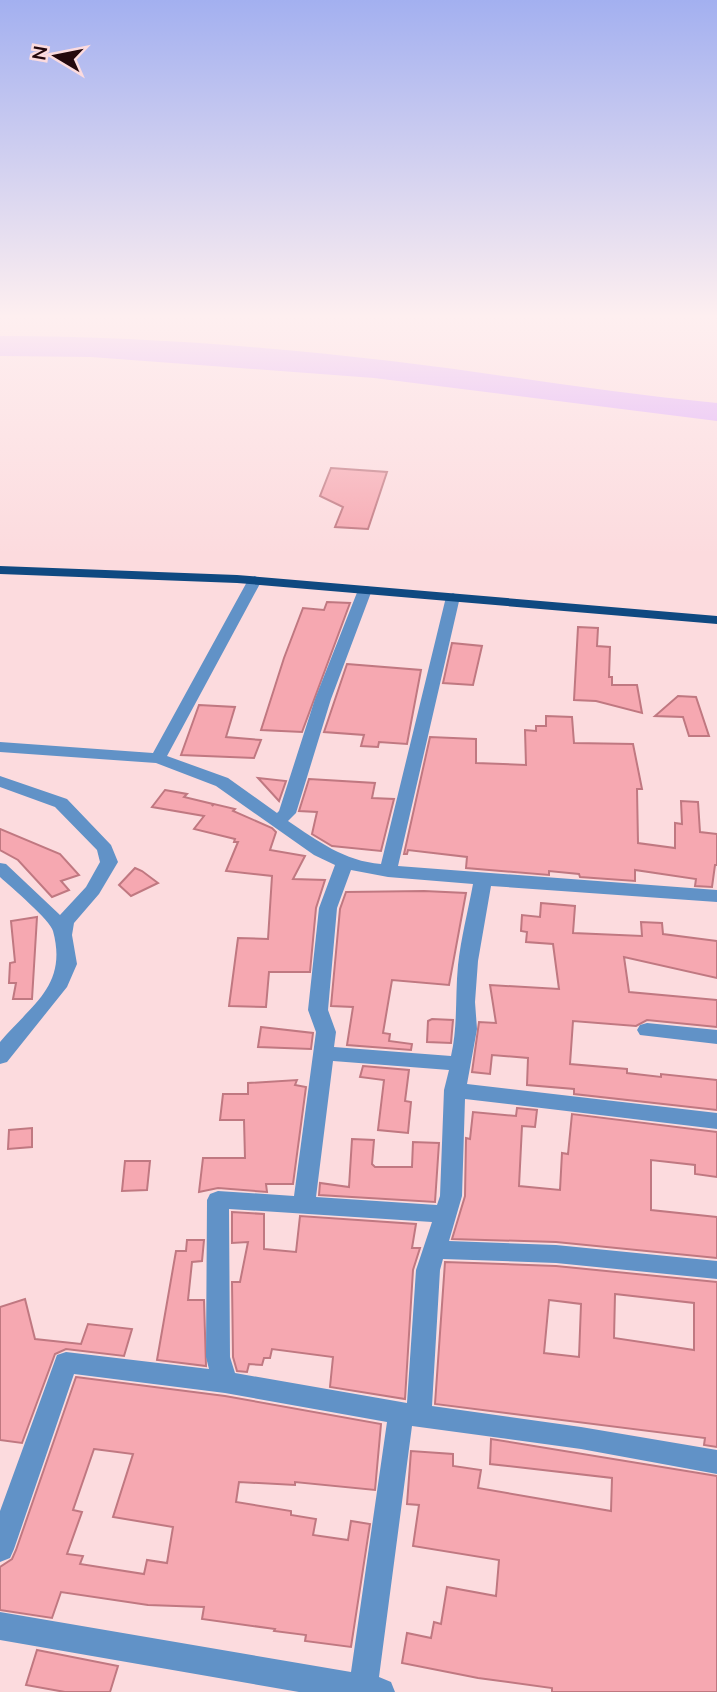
<svg xmlns="http://www.w3.org/2000/svg" width="717" height="1692" viewBox="0 0 717 1692" font-family="Mulish,sans-serif">
<rect width="100%" height="100%" fill="#fcdbde"/>
<path fill="#dcaafc" d="M0,336C130,336 262,346 391,361C500,374 608,393 717,403V421L374,378L91,357L0,356Z"/>
<g fill="#f6a8b1" stroke="#c07881" stroke-width="2" fill-rule="evenodd">
<polygon points="331,468 387,472 368,529 335,527 343,507 320,496"/>
<polygon points="327,602 350,603 302,732 261,730 284,658 303,608 324,610"/>
<polygon points="578,627 598,628 597,646 610,647 609,677 612,677 612,685 637,685 642,713 596,701 574,700"/>
<polygon points="452,643 482,646 473,685 443,683"/>
<polygon points="347,664 421,670 407,744 379,742 378,747 361,746 364,735 324,732"/>
<polygon points="678,696 696,697 709,736 689,736 683,717 655,716"/>
<polygon points="199,705 235,707 226,737 261,740 254,758 181,755"/>
<polygon points="546,716 572,717 574,743 633,744 642,789 637,789 638,843 675,848 675,823 682,824 681,801 698,802 700,832 717,834 717,865 715,865 712,887 695,886 696,879 635,870 635,881 580,877 579,874 549,871 549,875 466,868 467,857 408,850 407,854 404,854 430,737 476,739 476,763 526,765 525,730 536,731 536,726 546,726"/>
<polygon points="258,778 286,781 279,801"/>
<polygon points="309,779 375,783 372,798 394,799 381,851 332,846 312,834 317,812 299,811"/>
<polygon points="165,790 187,794 184,797 213,804 212,806 214,804 235,809 233,811 272,828 276,832 270,850 305,856 293,879 325,880 316,908 310,972 269,972 266,1007 229,1006 238,938 268,939 272,876 226,871 238,842 234,842 235,839 194,829 204,816 152,807"/>
<polygon points="0,829 60,854 79,875 61,881 69,890 52,897 18,860 0,850"/>
<polygon points="135,868 142,871 158,883 131,896 119,885"/>
<polygon points="424,891 466,893 449,985 392,980 383,1033 390,1034 389,1041 412,1044 411,1050 347,1045 353,1007 331,1006 340,909 346,892"/>
<polygon points="541,903 575,906 573,933 642,936 641,922 662,923 663,934 717,941 717,978 624,957 629,992 717,1000 717,1027 647,1020 636,1026 573,1021 570,1064 627,1069 627,1073 661,1077 661,1074 717,1080 717,1110 574,1094 574,1089 527,1085 528,1058 492,1055 490,1074 472,1072 479,1022 496,1023 490,985 559,989 553,944 526,942 527,932 521,931 522,915 540,917"/>
<polygon points="37,917 32,999 13,999 16,983 9,983 10,963 15,962 11,921"/>
<polygon points="432,1019 453,1020 451,1043 427,1042 428,1021"/>
<polygon points="261,1027 313,1033 311,1049 258,1047"/>
<polygon points="363,1066 409,1070 405,1101 411,1102 408,1133 378,1130 384,1080 360,1077"/>
<polygon points="297,1080 295,1085 306,1087 293,1184 266,1184 267,1192 218,1188 199,1192 203,1158 245,1158 244,1120 220,1120 223,1094 248,1094 248,1083"/>
<polygon points="517,1108 537,1110 535,1127 522,1126 519,1186 560,1190 562,1153 568,1154 572,1114 717,1132 717,1177 695,1174 695,1165 651,1160 651,1210 717,1217 717,1258 556,1242 452,1239 465,1196 466,1138 470,1139 473,1112 516,1116"/>
<polygon points="32,1128 32,1147 8,1149 9,1130"/>
<polygon points="352,1139 374,1140 372,1164 375,1167 412,1167 413,1142 439,1143 435,1202 319,1195 320,1183 349,1187"/>
<polygon points="125,1161 150,1161 147,1190 122,1191"/>
<polygon points="232,1212 264,1214 264,1249 296,1252 300,1216 416,1224 412,1248 420,1248 413,1270 405,1399 330,1387 333,1357 272,1349 270,1358 264,1358 262,1365 249,1364 247,1372 237,1371 233,1357 232,1282 240,1282 248,1242 232,1243"/>
<polygon points="187,1240 204,1240 202,1261 192,1262 188,1300 204,1300 206,1366 157,1360 176,1251 186,1251"/>
<path d="M445,1262L556,1266L717,1282V1447L704,1445L705,1438L435,1404ZM615,1294L694,1303V1350L614,1338ZM549,1300L581,1304L579,1357L544,1353Z"/>
<polygon points="25,1299 35,1339 81,1344 88,1324 132,1329 124,1356 66,1349 55,1354 22,1443 0,1440 0,1307"/>
<path d="M76,1377L225,1396L381,1424L375,1490L295,1482V1485L239,1482L236,1502L291,1511V1515L316,1519L313,1535L348,1540L351,1521L370,1524L351,1647L305,1641L306,1635L274,1631L275,1629L202,1619L204,1607L148,1605L61,1592L52,1618L0,1610V1567L12,1559L16,1550ZM94,1449L133,1454L113,1517L173,1527L167,1563L147,1560L144,1574L80,1564L83,1556L67,1554L82,1512L73,1510Z"/>
<polygon points="491,1439 717,1476 717,1692 552,1692 552,1688 478,1678 402,1663 407,1633 431,1638 434,1622 441,1624 447,1587 496,1596 499,1560 413,1546 419,1505 407,1504 411,1451 453,1454 453,1466 481,1470 478,1488 611,1511 612,1478 490,1464"/>
<polygon points="37,1650 118,1666 110,1692 65,1692 26,1685"/>
</g>
<g fill="none" stroke-linecap="round" stroke-linejoin="round">
<g fill="#6192c7" fill-rule="evenodd">
<path d="M255,576L262,580L167,756L228,778L277,813L279,811L315,699L358,590L365,586L370,587L372,590L331,699L296,813L288,821C318,841 344,861 381,864L446,597L453,593L460,597L398,866L717,890V902L491,886L478,961L475,1002L477,1029L467,1084L717,1113V1129L465,1099L462,1196L449,1241L556,1245L717,1261V1279L556,1263L443,1259L440,1270L432,1406L581,1427L717,1450V1474L581,1449L412,1426L379,1677L391,1682L395,1692H299L0,1640V1612L351,1672L387,1422L225,1393L74,1374L14,1549L10,1558L0,1562V1511L57,1355L66,1352L209,1369L206,1357L207,1200L210,1194L218,1191L294,1196L316,1032L308,1010L319,908L335,865L314,855L216,786L156,763L0,752V742L153,753L248,580ZM351,870L388,877L473,884C468,911 461,938 458,965C455,996 458,1026 451,1056L334,1047L336,1032L328,1010L337,908ZM333,1061L449,1070L444,1090L440,1196L437,1205L316,1197ZM229,1209L432,1222L416,1270L407,1403L235,1373L230,1357Z"/>
<path d="M0,776L67,799L111,845L118,862L99,894L74,923L72,935L77,964L67,987L7,1062L0,1064V1042C31,1005 68,986 53,931C50,920 11,887 0,877V863L6,864L60,915L86,887L100,862L97,850L55,807L0,787Z"/>
<polygon points="647,1023 717,1030 717,1044 640,1035 637,1030 640,1025"/>
</g>
<polygon fill="#0f4981" fill-rule="evenodd" points="0,566 237,575 717,616 717,624 237,583 0,574"/>
</g>
<linearGradient id="sky" x2="0" y2="1"><stop stop-color="#a3b0f0"/><stop offset="0.57" stop-color="#feeff0"/><stop offset="1" stop-color="#feeff0" stop-opacity="0"/></linearGradient>
<rect width="717" height="555" fill="url(#sky)"/>
<g transform="translate(56 56) rotate(280)" stroke="#fcdbde" stroke-width="5" paint-order="stroke">
<path d="M0-5L12 26L0 18L-12 26Z" fill="#23080d"/>
<text y="-10" font-size="19" font-weight="bold" text-anchor="middle" fill="#23080d">N</text>
</g>
</svg>
